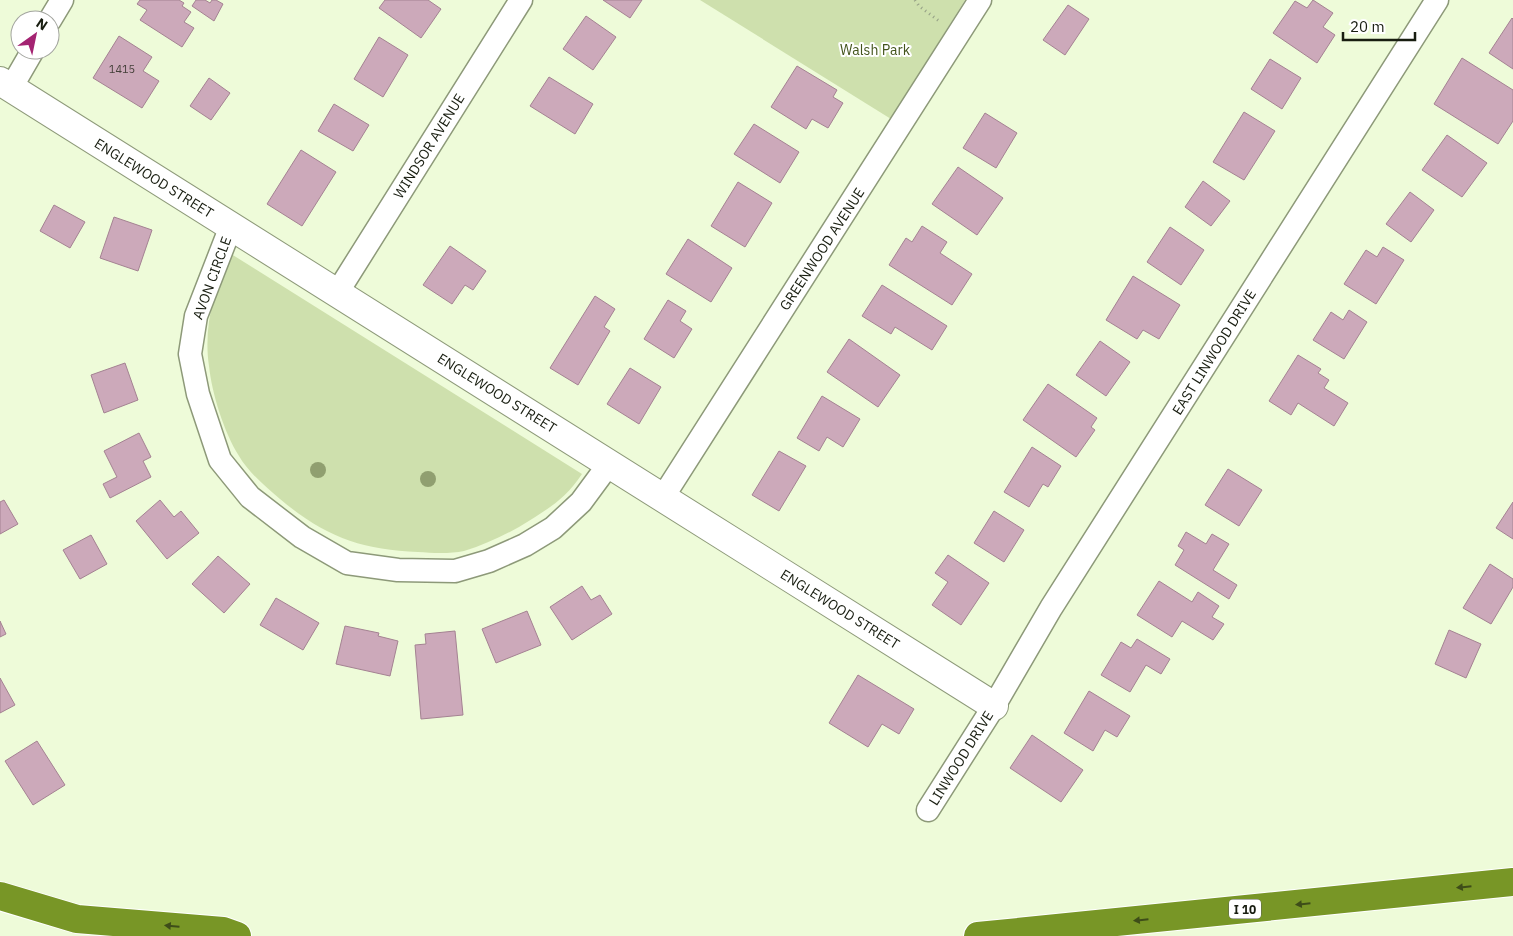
<svg xmlns="http://www.w3.org/2000/svg" width="1513" height="936" viewBox="0 0 1513 936" font-family="'IBM Plex Sans',sans-serif">
<rect width="100%" height="100%" fill="#eefbd9"/>
<g fill="#cee0ad">
<polygon points="700,0 965,0 891,119"/>
<path d="M228,252L582,474C564,501 546,510 519,527C501,537 484,545 464,551C450,554 432,553 418,552C361,550 324,536 280,499C267,488 248,472 239,456C224,432 212,394 209,366C203,326 215,289 228,252Z"/>
</g>
<g fill="#cca9ba" stroke="#a48292">
<polygon points="140,0 179,0 184,3 182,6 191,12 184,22 194,28 182,47 140,20 147,10 137,4"/>
<polygon points="196,0 205,0 210,3 212,0 216,0 223,4 214,21 192,6"/>
<polygon points="385,0 428,0 441,9 421,38 379,8"/>
<polygon points="603,0 642,0 630,18"/>
<polygon points="1313,0 1333,13 1323,27 1335,35 1317,63 1273,33 1295,1 1307,8"/>
<polygon points="1068,5 1089,19 1065,55 1043,40"/>
<polygon points="586,16 616,37 593,70 563,49"/>
<polygon points="1512,18 1513,19 1513,69 1489,53"/>
<polygon points="119,36 152,57 143,71 159,81 142,108 93,78"/>
<polygon points="379,37 408,55 383,97 354,79"/>
<polygon points="1462,58 1513,90 1513,121 1498,144 1434,104"/>
<polygon points="1270,59 1301,78 1282,109 1251,89"/>
<polygon points="797,66 837,90 833,97 843,103 828,128 812,119 806,129 771,107"/>
<polygon points="549,77 593,104 575,134 530,106"/>
<polygon points="209,78 230,93 211,120 190,106"/>
<polygon points="334,104 369,125 353,151 318,131"/>
<polygon points="1244,112 1275,131 1244,180 1213,162"/>
<polygon points="985,113 1017,133 996,168 963,148"/>
<polygon points="754,124 799,152 780,183 734,154"/>
<polygon points="1447,135 1487,163 1462,197 1422,170"/>
<polygon points="301,150 336,172 302,226 267,204"/>
<polygon points="958,167 1003,198 977,235 932,204"/>
<polygon points="1203,181 1230,201 1211,226 1185,207"/>
<polygon points="738,182 772,203 745,247 711,226"/>
<polygon points="1410,192 1434,210 1411,242 1386,224"/>
<polygon points="54,205 85,222 70,248 40,231"/>
<polygon points="114,217 152,230 138,271 100,258"/>
<polygon points="922,226 947,242 940,253 972,274 952,305 889,265 906,238 912,242"/>
<polygon points="1170,227 1204,250 1181,285 1147,262"/>
<polygon points="688,239 732,268 711,302 666,274"/>
<polygon points="450,246 486,271 473,290 465,285 452,304 423,285"/>
<polygon points="1383,247 1404,260 1376,304 1344,284 1366,250 1377,257"/>
<polygon points="1133,276 1180,305 1159,339 1143,330 1137,339 1106,320"/>
<polygon points="882,285 947,326 932,350 895,327 891,334 862,316"/>
<polygon points="595,296 615,309 604,327 610,331 578,385 550,368"/>
<polygon points="668,300 686,311 680,321 692,329 674,358 644,339"/>
<polygon points="1349,310 1367,322 1344,359 1313,340 1331,312 1343,320"/>
<polygon points="849,339 900,375 878,407 827,372"/>
<polygon points="1100,341 1130,362 1106,396 1076,375"/>
<polygon points="1298,355 1321,369 1318,373 1329,380 1324,388 1348,403 1334,426 1298,403 1291,415 1269,401"/>
<polygon points="125,363 138,400 104,413 91,375"/>
<polygon points="630,368 661,387 639,424 607,404"/>
<polygon points="1048,384 1097,418 1091,427 1095,430 1076,457 1023,420"/>
<polygon points="822,396 860,419 843,447 827,437 819,451 797,438"/>
<polygon points="139,433 151,457 143,461 151,477 110,498 103,484 117,477 104,451"/>
<polygon points="1032,447 1061,466 1048,487 1043,484 1029,507 1004,492"/>
<polygon points="779,451 806,466 779,511 752,495"/>
<polygon points="1228,469 1262,490 1239,526 1205,505"/>
<polygon points="4,500 18,524 0,534 0,502"/>
<polygon points="160,500 174,517 181,511 199,533 167,559 136,521"/>
<polygon points="1513,502 1513,539 1496,528"/>
<polygon points="994,511 1024,530 1004,562 974,543"/>
<polygon points="1186,532 1206,544 1212,534 1229,544 1213,570 1237,585 1229,599 1175,565 1184,550 1178,546"/>
<polygon points="91,535 107,564 80,579 63,550"/>
<polygon points="948,555 989,583 961,625 932,605 948,582 935,573"/>
<polygon points="218,556 250,584 224,613 192,584"/>
<polygon points="1490,564 1513,579 1513,587 1491,624 1463,608"/>
<polygon points="1159,581 1192,602 1198,592 1219,606 1212,617 1224,624 1213,640 1182,621 1172,637 1137,615"/>
<polygon points="582,586 591,600 600,595 612,614 572,640 550,607"/>
<polygon points="276,598 319,623 303,650 260,625"/>
<polygon points="527,611 541,645 496,663 482,629"/>
<polygon points="0,621 6,634 0,637"/>
<polygon points="345,626 379,633 378,636 398,641 390,676 336,664"/>
<polygon points="1449,630 1481,644 1466,678 1435,664"/>
<polygon points="455,631 463,715 421,719 415,645 426,644 425,634"/>
<polygon points="1137,639 1170,659 1161,674 1146,665 1130,692 1101,675 1121,642 1131,648"/>
<polygon points="858,675 914,709 899,734 882,724 868,747 829,723"/>
<polygon points="0,678 15,705 0,713"/>
<polygon points="1089,691 1130,716 1117,737 1105,730 1093,751 1064,733"/>
<polygon points="1032,735 1083,770 1061,802 1010,768"/>
<polygon points="37,741 65,785 33,805 5,761"/>
</g>
<g fill="none" stroke-linecap="round" stroke-linejoin="round">
<defs>
<g id="minor">
<polyline points="50,20 62,0"/>
<polyline points="11,88 33,50"/>
<polyline points="231,226 196,316 190,354 198,394 220,460 250,497 302,537 347,563 398,570 455,571 489,561 525,545 553,528 581,502 609,464"/>
<polyline points="337,293 521,0"/>
<polyline points="663,497 980,0"/>
<polyline points="928,810 994,706 1051,608 1437,0"/>
</g>
<polyline id="tertiary" points="0,81 994,706"/>
<g id="motorway">
<polyline points="0,896 77,919 223,931 237,936"/>
<polyline points="978,936 1513,882"/>
</g>
</defs>
<use href="#minor" stroke="#8d9979" stroke-width="25"/>
<use href="#tertiary" stroke="#8d9979" stroke-width="30"/>
<use href="#motorway" stroke="#fff" stroke-width="30"/>
<polyline stroke="#949e85" stroke-width="3" stroke-dasharray="1 4" stroke-linecap="butt" points="915,0 919,6 939,21"/>
<use href="#minor" stroke="#fff" stroke-width="22"/>
<use href="#tertiary" stroke="#fff" stroke-width="28"/>
<use href="#motorway" stroke="#789626" stroke-width="28"/>
</g>
<g fill="#909f70">
<circle cx="318" cy="470" r="8"/>
<circle cx="428" cy="479" r="8"/>
</g>
<defs><path id="oneway-solid" d="M-6-.8H1V-3.2L6.5 0L1 3.2V.8H-6Z" transform="scale(1.25)"/></defs>
<g fill="#3e4d19">
<use href="#oneway-solid" transform="translate(1464 887) rotate(174)"/>
<use href="#oneway-solid" transform="translate(1303 904) rotate(174)"/>
<use href="#oneway-solid" transform="translate(1141 920) rotate(174)"/>
<use href="#oneway-solid" transform="translate(172 926) rotate(-175)"/>
</g>
<g text-anchor="middle" dominant-baseline="central" stroke-width="4" stroke-linejoin="round" paint-order="stroke">
<g font-size="11" fill="#45403a">
<text x="122" y="69">1415</text>
</g>
<rect fill="#fff" stroke="#5d6158" stroke-width="1" x="1229" y="899.5" width="32" height="19" rx="4"/>
<g font-size="12" font-weight="bold" fill="#181d10">
<text x="1245" y="909">I 10</text>
</g>
<g font-size="14" fill="#43541b" stroke="#fff">
<text x="875" y="50">Walsh Park</text>
</g>
<g font-size="14" fill="#181d10" stroke="#fff">
<text transform="translate(429 146) rotate(-58)">WINDSOR AVENUE</text>
<text transform="translate(154 178) rotate(32)">ENGLEWOOD STREET</text>
<text transform="translate(822 249) rotate(-57)">GREENWOOD AVENUE</text>
<text transform="translate(212 278) rotate(-70)">AVON CIRCLE</text>
<text transform="translate(1214 352) rotate(-58)">EAST LINWOOD DRIVE</text>
<text transform="translate(497 393) rotate(32)">ENGLEWOOD STREET</text>
<text transform="translate(840 609) rotate(32)">ENGLEWOOD STREET</text>
<text transform="translate(961 758) rotate(-58)">LINWOOD DRIVE</text>
</g>
</g>
<g transform="translate(35 35) rotate(33)"><circle r="24" fill="#ffffff" stroke="#a3a59f"/>
<path d="M0-4L9 19L0 12L-9 19Z" fill="#a42372"/>
<text y="-8" font-size="14" font-weight="bold" text-anchor="middle" fill="#181d10">N</text>
</g>
<path d="M1343 32v8h72v-8" fill="none" stroke="#181d10" stroke-width="2.5"/>
<text x="1350" y="32" font-size="15" fill="#181d10" stroke="#ffffff" stroke-width="4" paint-order="stroke">20 m</text>
</svg>
